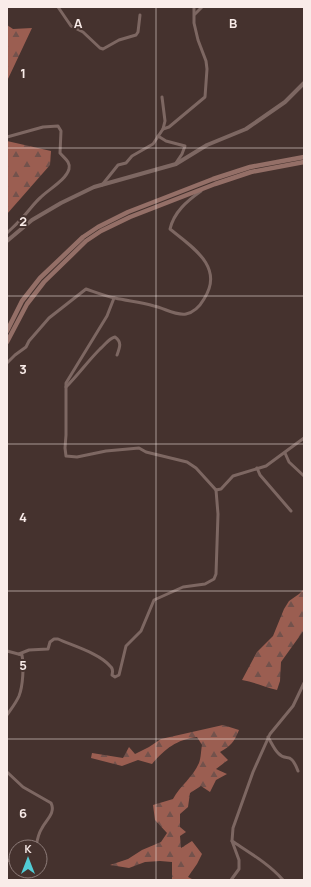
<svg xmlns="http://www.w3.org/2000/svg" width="311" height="887" viewBox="0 0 311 887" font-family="Manrope,sans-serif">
<defs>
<pattern id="forest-firs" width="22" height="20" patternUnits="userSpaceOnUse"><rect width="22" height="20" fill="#9b5e51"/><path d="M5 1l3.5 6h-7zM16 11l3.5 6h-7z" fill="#73524c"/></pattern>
</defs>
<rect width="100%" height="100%" fill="#45322e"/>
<g fill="url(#forest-firs)">
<polygon points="7,25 13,29 32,28 7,81"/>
<polygon points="7,141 51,151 50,165 7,214"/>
<path d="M304,589V630L281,662L280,681L277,690C265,687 254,682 242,680L257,652L273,636L284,609L289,601L299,594Z"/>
<path d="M223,725L239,730C234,742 231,746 220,752L228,760L216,769L227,774L216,780L210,792L201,786L190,793L188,807L180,814V827L186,832L180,836L181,848L192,841L202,854L197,864L188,877L194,880H172V862L160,861L145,862L129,868L110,865L128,859L142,850L161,842L167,833L155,820L153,805L173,799C180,786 193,777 199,763C201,758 201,750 202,745L197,737C176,740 166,748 152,764L138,760L122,766L91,758L92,753L123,758L129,747L135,754L149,747L161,739Z"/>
</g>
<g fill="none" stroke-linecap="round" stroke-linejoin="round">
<g stroke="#7d6762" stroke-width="3">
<polyline points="58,7 71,26 83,32 100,48 103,49 119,40 136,35 138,32 140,15"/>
<polyline points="195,14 202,7"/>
<polyline points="163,129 169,127 205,97 207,69 206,61 198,40 194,23 194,7"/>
<polyline points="158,136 166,141 185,146 182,154 176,163"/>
<path d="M7,137L43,127L58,126L61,131L60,153C64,158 71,162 69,169C66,180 49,189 41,197C34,203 29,211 22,218C18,223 12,228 7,233"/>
<polyline points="102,185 118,165 126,163 132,156 153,144 163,129 165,121 162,97"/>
<polyline points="114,298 107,316 66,383 66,435 65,448 66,456 77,457 106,451 139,448 146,452 187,462 196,468 216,490 221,489 233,476 266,466 304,438"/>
<path d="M7,363L15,355L26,347L29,341L49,318L86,289C95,292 105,296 115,298C128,301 141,302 154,306C164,308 176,316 186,314C195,312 200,306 204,299C225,267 192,247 170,229C174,212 187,201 201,191"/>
<path d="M66,387C78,375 88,361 100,349C106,344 108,339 115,337C122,342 120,347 117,355"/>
<polyline points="285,453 289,462 304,476"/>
<polyline points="257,468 260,475 291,511"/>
<path d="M7,651L22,655C24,666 23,686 19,696C16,703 11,709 7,715"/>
<path d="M19,654L29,650L48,649L50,642L54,639H58C73,646 99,653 110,666C113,668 113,671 112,675L115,677L119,675L126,646L141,631L154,600L183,587L205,584L214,579L216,574L218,514L216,490"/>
<path d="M268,737C271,742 274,749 278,753C287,763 290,750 298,771"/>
<path d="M7,772L23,787L51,803C56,813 46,820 42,828C38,834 37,841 36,847"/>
<path d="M232,841C250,853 269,864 283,880"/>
<polyline points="7,861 16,858"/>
<polyline points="231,880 239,869 239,860 232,841 233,828 253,772 270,734 293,706 304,683"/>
</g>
<polyline stroke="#7d6762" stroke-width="4" points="7,241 32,220 61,203 94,187 176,164 207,145 246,129 285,102 304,83"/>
<g stroke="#946f67" stroke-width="4.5">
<polyline points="7,331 22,301 40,278 83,237 98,227 128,212 213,179 250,167 304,157"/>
<polyline points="7,342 27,304 44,282 86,241 101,231 130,217 215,184 251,172 304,162"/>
</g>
</g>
<path fill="none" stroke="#f9ece9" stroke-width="1" stroke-opacity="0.55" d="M156,7V880M7,148H304M7,296H304M7,444H304M7,591H304M7,739H304"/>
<g font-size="13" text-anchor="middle" font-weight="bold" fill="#f9ece9" stroke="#45322e" stroke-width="4" stroke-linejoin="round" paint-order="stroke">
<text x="78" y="28">A</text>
<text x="233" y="28">B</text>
<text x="23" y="78">1</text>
<text x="23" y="226">2</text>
<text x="23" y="374">3</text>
<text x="23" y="522">4</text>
<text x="23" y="670">5</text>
<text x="23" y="818">6</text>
</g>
<rect width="311" height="887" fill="none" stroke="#f9ece9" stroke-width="16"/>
<g transform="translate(28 859)"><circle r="19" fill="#45322e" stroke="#8d7c79"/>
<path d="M0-3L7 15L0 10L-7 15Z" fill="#51ccd5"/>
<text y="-6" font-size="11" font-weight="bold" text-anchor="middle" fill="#f9ece9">K</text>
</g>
</svg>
